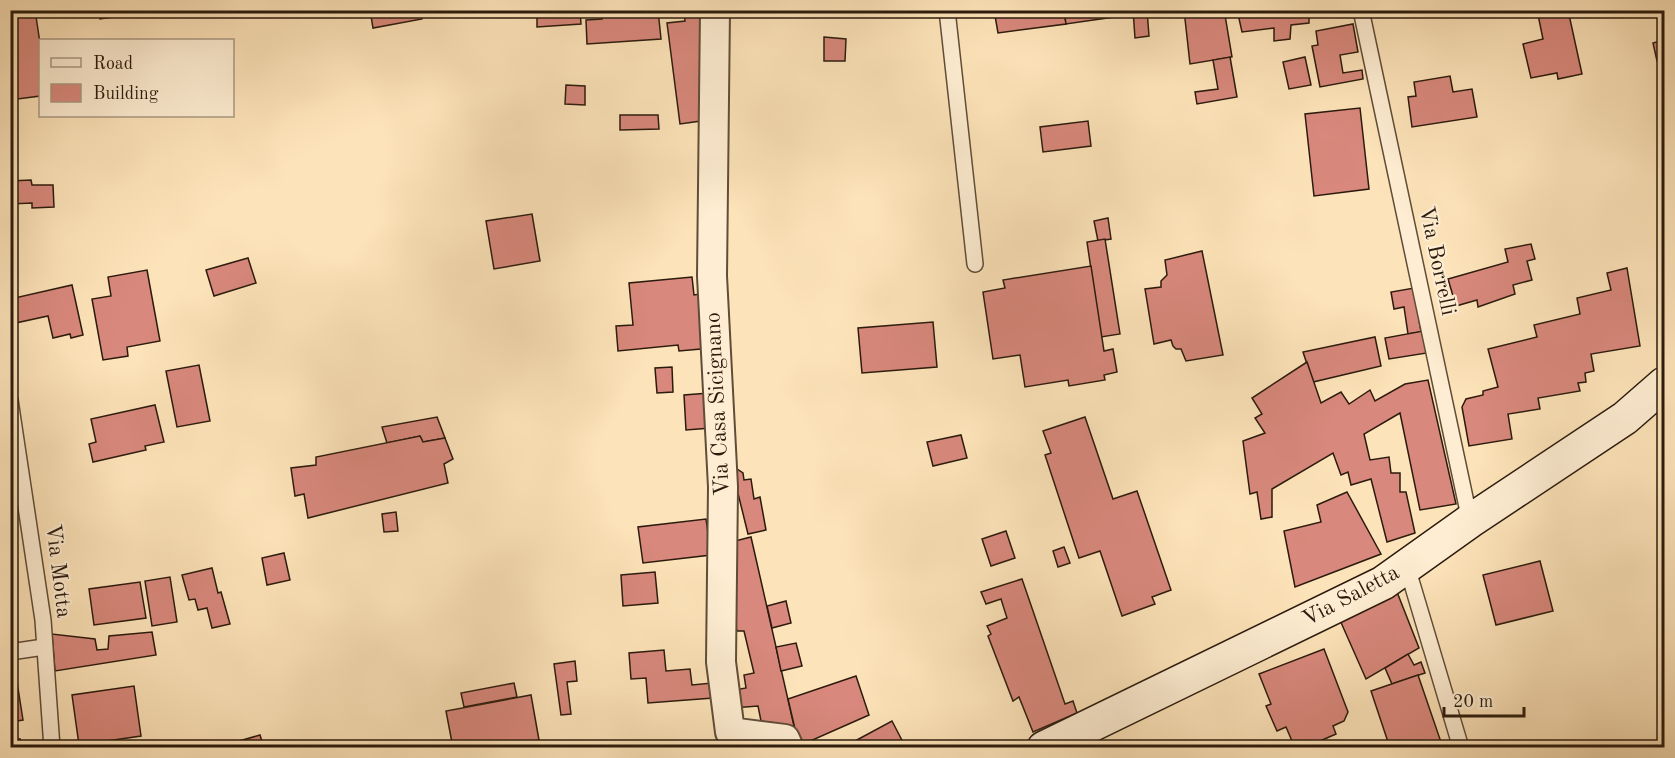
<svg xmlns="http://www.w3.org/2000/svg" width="1675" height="758" viewBox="0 0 1675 758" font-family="'Old Standard TT',serif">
<rect width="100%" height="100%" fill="#fde3b9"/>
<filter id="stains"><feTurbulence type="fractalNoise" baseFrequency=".00333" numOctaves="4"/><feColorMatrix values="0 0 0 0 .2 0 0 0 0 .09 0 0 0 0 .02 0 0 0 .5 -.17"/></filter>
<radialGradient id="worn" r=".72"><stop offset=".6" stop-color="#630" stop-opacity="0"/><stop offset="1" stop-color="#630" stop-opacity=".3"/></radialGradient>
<g fill="#d8887c" stroke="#2b1b0d" stroke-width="1.5">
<polygon points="10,10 35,10 40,43 40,96 10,100"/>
<polygon points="99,10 119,10 119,16 100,19"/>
<polygon points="370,10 421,10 422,19 373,28"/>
<polygon points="528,10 580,10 581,24 537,27 537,14 528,14"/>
<polygon points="602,10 658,10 661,39 587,44 586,20 602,19"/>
<polygon points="684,10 707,10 708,120 680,124 667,23 685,21"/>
<polygon points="994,10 1064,10 1066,24 998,33"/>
<polygon points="1064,10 1113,10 1114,17 1066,24"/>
<polygon points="1133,10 1147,10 1149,36 1135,38"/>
<polygon points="1184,10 1316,10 1309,12 1309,23 1291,25 1290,39 1274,41 1274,28 1242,32 1238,14 1225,15 1232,57 1190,64"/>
<polygon points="1537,10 1568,10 1582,74 1558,79 1557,73 1531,78 1523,44 1543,39"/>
<polygon points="1353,24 1358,52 1340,55 1343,73 1362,70 1363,79 1320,87 1312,46 1318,45 1316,31"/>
<polygon points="824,37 846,39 845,61 824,61"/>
<polygon points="1664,40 1664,60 1657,61 1653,43"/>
<polygon points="1230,57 1237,97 1197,104 1195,92 1218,89 1213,60"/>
<polygon points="1305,57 1311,85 1289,89 1283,62"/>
<polygon points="1450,76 1453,92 1472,89 1477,117 1412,127 1408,97 1416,96 1414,82"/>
<polygon points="566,85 585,86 585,105 565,104"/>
<polygon points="1360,108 1369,189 1314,196 1305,114"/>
<polygon points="620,115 658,115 659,129 620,130"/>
<polygon points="1088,121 1091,146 1043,152 1040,127"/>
<polygon points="31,180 32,185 53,185 54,207 32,208 32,203 10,204 10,181"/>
<polygon points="532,214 540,261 494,269 486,221"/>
<polygon points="1108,218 1111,239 1098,241 1094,221"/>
<polygon points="1105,239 1120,334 1101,337 1087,242"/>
<polygon points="1531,244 1535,259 1527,261 1532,280 1513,285 1515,294 1478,307 1477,300 1456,306 1448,279 1508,262 1505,249"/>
<polygon points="1202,251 1223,355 1186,361 1181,349 1176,349 1173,346 1171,340 1154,344 1145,289 1161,287 1161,281 1167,275 1165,260"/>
<polygon points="248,258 256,283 214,296 206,270"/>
<polygon points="1091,266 1104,351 1113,349 1117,372 1104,375 1105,380 1069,386 1068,380 1025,387 1020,355 993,359 983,292 1005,288 1003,280"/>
<polygon points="1627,268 1640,346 1591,354 1594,371 1585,373 1586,382 1578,383 1580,391 1538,398 1540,409 1508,414 1512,439 1469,446 1462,407 1466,399 1483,395 1483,391 1498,387 1488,349 1537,337 1534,325 1580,314 1577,298 1611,290 1607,273"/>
<polygon points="147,270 160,341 127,347 128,356 103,360 92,299 111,296 108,277"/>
<polygon points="692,277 694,295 707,293 712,348 679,351 678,345 618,351 616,326 633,325 629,283"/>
<polygon points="72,285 83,335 71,338 70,334 53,338 48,316 11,324 10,299"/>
<polygon points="1414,288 1421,332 1408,334 1404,307 1394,309 1391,292"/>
<polygon points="933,322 937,367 862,373 858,328"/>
<polygon points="1423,331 1427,353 1389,359 1385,338"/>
<polygon points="1375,337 1381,366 1313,382 1303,352"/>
<polygon points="1307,362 1321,403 1341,392 1349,404 1370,390 1375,401 1405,384 1428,380 1456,504 1420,510 1400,413 1364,434 1370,460 1389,457 1391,473 1400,473 1400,492 1406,492 1415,533 1387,542 1371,479 1351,485 1348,472 1341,475 1333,453 1272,489 1272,517 1261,519 1257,492 1250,494 1243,441 1265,433 1255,418 1262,414 1252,398"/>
<polygon points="199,365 210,421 177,427 166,371"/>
<polygon points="672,367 673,392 657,393 655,368"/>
<polygon points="709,393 711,428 686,430 684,395"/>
<polygon points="155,405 164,442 145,446 146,450 93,462 89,444 96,442 91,419"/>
<polygon points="437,417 445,438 423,442 420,436 387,443 382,427"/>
<polygon points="1085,417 1113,499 1137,491 1171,590 1152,597 1155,604 1122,616 1100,551 1079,558 1045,455 1051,453 1043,431"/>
<polygon points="961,435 967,458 933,466 927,442"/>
<polygon points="420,436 423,442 445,438 453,459 444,464 448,483 308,518 304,494 295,496 291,468 316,465 316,457"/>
<polygon points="731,465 743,473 744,480 751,479 754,499 760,497 766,530 748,534"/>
<polygon points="1347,492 1381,554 1295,587 1284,531 1321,522 1317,505"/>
<polygon points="396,512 398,531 384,532 382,514"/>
<polygon points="706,519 711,555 643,563 638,527"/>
<polygon points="1006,531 1015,558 991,566 982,539"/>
<polygon points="751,537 794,726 776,731 762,726 758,706 733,708 729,691 746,688 744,675 754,673 744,631 737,631 730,603 731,542"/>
<polygon points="1064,547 1070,563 1058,567 1053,551"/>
<polygon points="284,553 290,580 267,585 262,558"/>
<polygon points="1540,561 1553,611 1496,625 1483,575"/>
<polygon points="212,568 218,593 221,592 230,624 212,628 207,608 198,610 195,599 189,600 182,575"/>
<polygon points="655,572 658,603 623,606 621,575"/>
<polygon points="170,577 177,622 152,626 145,581"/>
<polygon points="1022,579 1065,704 1073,701 1077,713 1033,732 1019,697 1013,701 988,636 991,634 987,626 1007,618 1001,599 986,604 981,592"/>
<polygon points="140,582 146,618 94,625 89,589"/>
<polygon points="1397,592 1419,648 1366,679 1339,618"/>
<polygon points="786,601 791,623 772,628 767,606"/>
<polygon points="152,632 156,655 55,671 52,634 95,639 97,650 108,649 109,636"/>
<polygon points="796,643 802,666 781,671 776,647"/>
<polygon points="1324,649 1348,712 1344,721 1333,726 1336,734 1304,748 1295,748 1286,727 1277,731 1266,706 1271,704 1259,674"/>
<polygon points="664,650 666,671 690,669 692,685 712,683 713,698 648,703 646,678 631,679 629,653"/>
<polygon points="1408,654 1414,665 1421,662 1425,673 1392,684 1385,668"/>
<polygon points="575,661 577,681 567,682 571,714 561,715 554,664"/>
<polygon points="15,669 23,720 10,722 10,670"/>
<polygon points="1418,675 1443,748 1390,748 1371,691"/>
<polygon points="856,676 869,715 799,746 788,699"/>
<polygon points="514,683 517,697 464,707 461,693"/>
<polygon points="134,686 141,736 79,745 72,695"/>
<polygon points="531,695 539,740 498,748 453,748 446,711"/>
<polygon points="892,721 906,748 842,748"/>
<polygon points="260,735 264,748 215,748"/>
<polygon points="20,739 22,748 10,748 10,741"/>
</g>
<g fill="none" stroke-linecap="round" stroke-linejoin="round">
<defs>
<g id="lane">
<polyline points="947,10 975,264"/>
<polyline points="1361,10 1470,521"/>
<polyline points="10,400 43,620 52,748"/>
<polyline points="1407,567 1461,748"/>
<polyline points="10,652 44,647"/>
</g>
<polyline id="street" points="715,10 712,276 723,487 721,662 730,732 785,739 789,748"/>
<polyline id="secondary" points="1044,748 1383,583 1470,521 1625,418 1664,384"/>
</defs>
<use href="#lane" stroke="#604d38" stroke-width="18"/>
<use href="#street" stroke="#604d38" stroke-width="32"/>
<use href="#secondary" stroke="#2b1b0d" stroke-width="36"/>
<use href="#lane" stroke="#feedd2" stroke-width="15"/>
<use href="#street" stroke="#feedd2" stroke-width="28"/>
<use href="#secondary" stroke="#feedd2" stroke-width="33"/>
</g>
<g text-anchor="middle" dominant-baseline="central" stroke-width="4.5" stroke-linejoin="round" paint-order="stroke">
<g font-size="22" fill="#2b1b0d" stroke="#feedd2">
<text transform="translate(1437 261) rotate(78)">Via Borrelli</text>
<text transform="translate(718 404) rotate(-93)">Via Casa Sicignano</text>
<text transform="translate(58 571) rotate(83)">Via Motta</text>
<text transform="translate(1351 596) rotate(-28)">Via Saletta</text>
</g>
</g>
<rect width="1675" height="758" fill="none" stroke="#fde3b9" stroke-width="36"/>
<rect x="12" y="12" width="1651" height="734" fill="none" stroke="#2b1b0d" stroke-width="3"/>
<rect x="18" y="18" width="1639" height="722" fill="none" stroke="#2b1b0d" stroke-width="1.5"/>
<rect x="39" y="39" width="195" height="78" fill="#feedd2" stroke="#aa9983" stroke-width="1.5"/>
<rect x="51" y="58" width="30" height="9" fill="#feedd2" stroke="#aa9983" stroke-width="1.5"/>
<text x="93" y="69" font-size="18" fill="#2b1b0d">Road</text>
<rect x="51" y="84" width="30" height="18" fill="#d8887c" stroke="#aa9983" stroke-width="1.5"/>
<text x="93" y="99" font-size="18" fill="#2b1b0d">Building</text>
<path d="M1444 707v9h80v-9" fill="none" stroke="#2b1b0d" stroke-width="3"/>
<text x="1453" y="707" font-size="18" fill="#2b1b0d" stroke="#feedd2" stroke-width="4.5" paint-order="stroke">20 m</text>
<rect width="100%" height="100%" filter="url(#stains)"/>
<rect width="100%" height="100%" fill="url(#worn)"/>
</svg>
